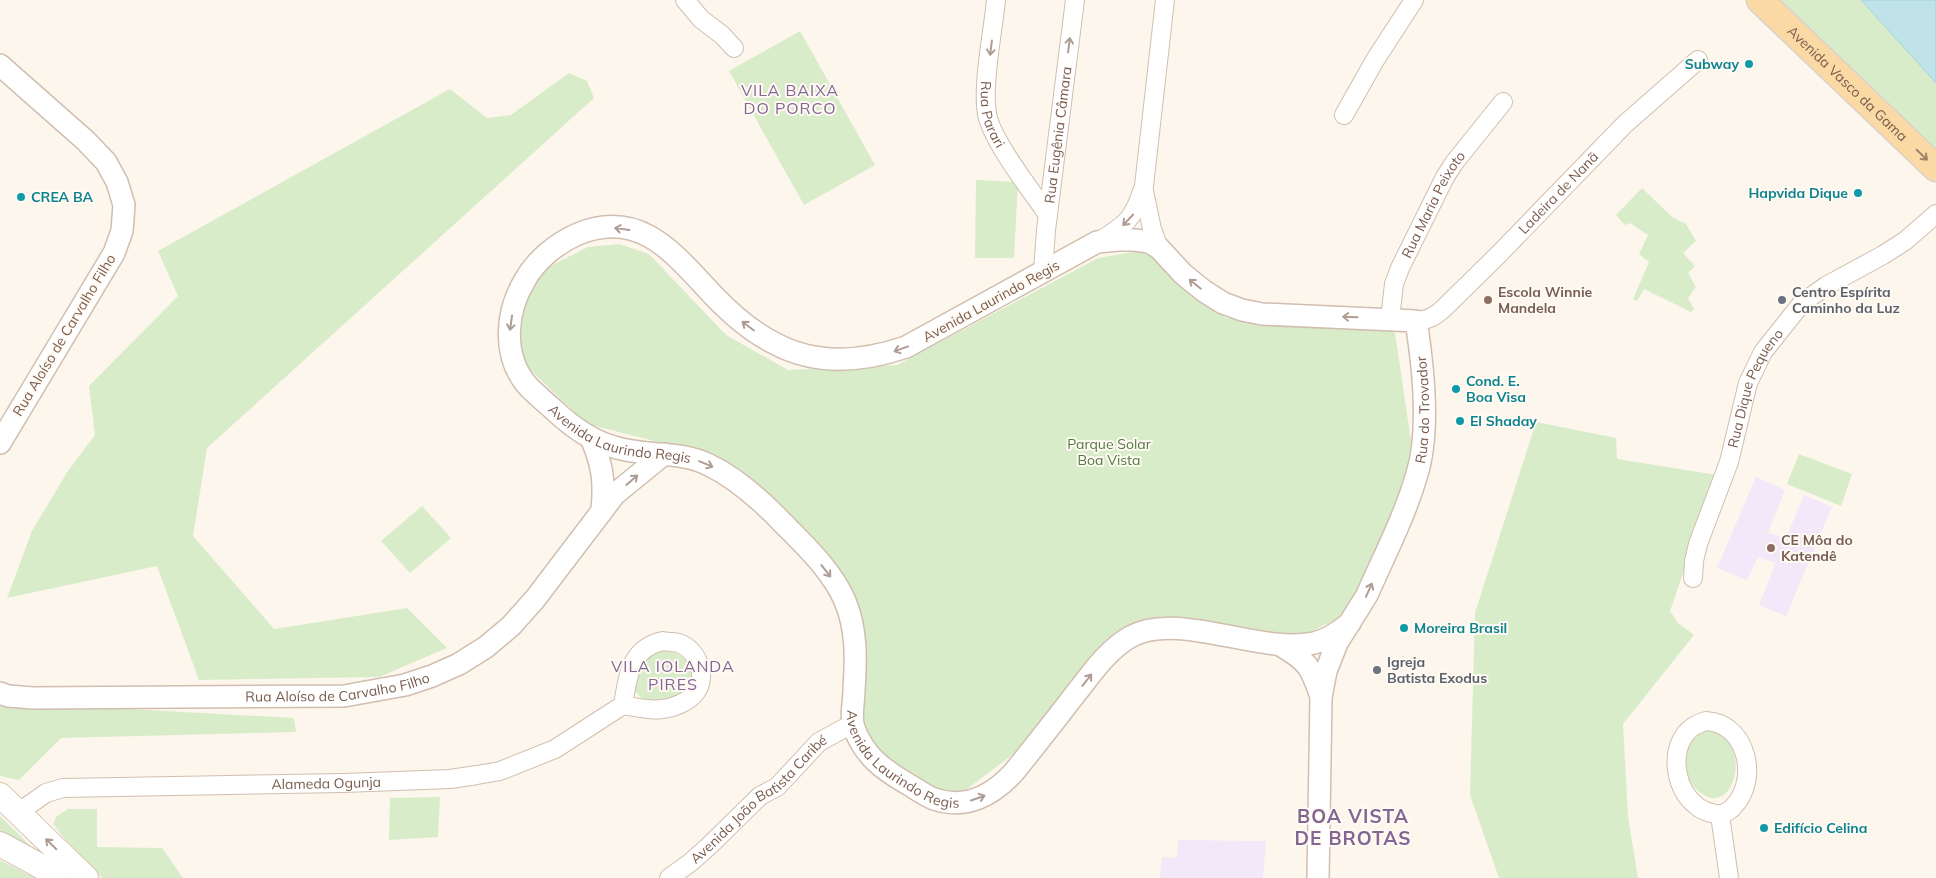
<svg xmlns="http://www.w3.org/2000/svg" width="1936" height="878" viewBox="0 0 1936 878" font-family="Mulish,sans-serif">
<rect width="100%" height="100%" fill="#fdf6ec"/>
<g fill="#f3e8fa">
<polygon points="1756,477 1785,490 1768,533 1786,538 1804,495 1832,507 1786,616 1759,605 1776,563 1758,557 1747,580 1717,568"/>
<polygon points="1178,840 1266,841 1263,878 1160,878 1162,857 1177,858"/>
</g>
<g fill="#d8ecc9">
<polygon points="1774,0 1861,0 1936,83 1936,157"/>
<polygon points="800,31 875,165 804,205 729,71"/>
<polygon points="569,73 587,81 594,98 207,448 193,536 274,629 407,608 447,648 379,677 199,680 157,566 7,598 32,531 68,471 95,435 89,386 178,296 158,251 450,89 487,118 511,115"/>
<polygon points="976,180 1018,182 1014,258 975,258"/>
<polygon points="1642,188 1672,217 1686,224 1696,241 1683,253 1695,266 1688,273 1696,287 1688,298 1694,309 1691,312 1644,289 1637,301 1633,299 1649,262 1639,254 1648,235 1630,223 1625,225 1616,215"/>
<polygon points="619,244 649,254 726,335 788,370 897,365 1098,258 1144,250 1226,318 1377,320 1395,333 1414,461 1367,579 1339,618 1301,636 1147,625 1116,634 1012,755 963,792 939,793 878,755 863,722 864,640 852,593 714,456 587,424 528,368 517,339 520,306 542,270 588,247"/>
<polygon points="1536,422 1616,438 1617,459 1717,475 1670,611 1678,623 1694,635 1623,724 1628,817 1638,878 1499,878 1470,795 1475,613"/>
<polygon points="1799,454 1852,474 1841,506 1787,484"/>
<polygon points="422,506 451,538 410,573 381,541"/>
<path d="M662,649C683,654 690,659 693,681C682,695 667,709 648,702C643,700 639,695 635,692C638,669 641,660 662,649Z"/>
<polygon points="0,695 109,708 294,718 296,732 61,738 19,780 0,776"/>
<path d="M1705,730C1754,734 1737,812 1706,796C1698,792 1691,785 1688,776C1681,759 1688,738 1705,730Z"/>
<polygon points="440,797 438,837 389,840 390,798"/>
<polygon points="68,809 97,809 97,847 162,848 183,878 102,878 65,839 53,824 57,816"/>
<polygon points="0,816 57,872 0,841"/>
<polygon points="0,860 35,878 0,878"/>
</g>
<polygon fill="#bfe3e8" stroke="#a5d3da" points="1861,0 1936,0 1936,83"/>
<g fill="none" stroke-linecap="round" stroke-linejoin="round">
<defs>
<g id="minor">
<polyline points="685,0 701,19 722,35 734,48"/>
<path id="s1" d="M996,0C993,32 982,84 987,114C992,141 1031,190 1048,215"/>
<polyline points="1344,115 1375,60 1414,0"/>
<polyline points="1144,191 1152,229 1159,248"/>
<path d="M1098,242C1127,224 1133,220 1144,186L1165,0"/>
<path id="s2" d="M1043,272L1046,230L1075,0"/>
<path id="s3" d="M1390,319L1394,284L1400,268L1445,177L1454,163L1503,102"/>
<path id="s4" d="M1416,321C1428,320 1434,317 1443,309L1499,254L1625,124L1698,60"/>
<path id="s5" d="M1693,578L1694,561L1698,544L1729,462L1748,383L1763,352L1802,303L1826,286L1883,255L1905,241L1936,214"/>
<path d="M663,641C668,642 674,642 679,643C697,650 708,675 696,692C689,702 673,708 662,709C649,711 635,707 623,705C628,676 630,648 663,641Z"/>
<path d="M1706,721C1747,723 1760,780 1733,807C1730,811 1724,813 1720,815C1712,813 1704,812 1698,807C1676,791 1669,755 1686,733C1691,727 1699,723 1706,721Z"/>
<path id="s6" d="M19,812L46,793L63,788L344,783L450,779L477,775L500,771L555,749L623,705"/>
<polyline points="1720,815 1729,878"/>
<path id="s7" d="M669,878L691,862L709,846L760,796L777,787L819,742L852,724"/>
</g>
<g id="tertiary">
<polyline points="0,65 86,141 106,162 117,182 124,205 122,231 114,253 0,443"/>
<path d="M591,438C602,464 605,480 602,509"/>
<path d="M1280,645C1308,661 1311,667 1321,697"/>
<path id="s8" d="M0,693L8,696L33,698L344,696L405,685L432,676L459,664L486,647L511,626L535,599L615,494L664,454"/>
<path id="s9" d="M1318,878L1321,697L1326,671L1337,643L1367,595C1384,556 1405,516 1417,474C1430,432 1423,365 1416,321L1262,314L1242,310L1223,303L1204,291L1183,274L1159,248L1149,242L1135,240H1119L1097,242L906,347C862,362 816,366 774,343C752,332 731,314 713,295C675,255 641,208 578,234C557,243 536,260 525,280C506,311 502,354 526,384C534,393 545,402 554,410C571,426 592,441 614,447C645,457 679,450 709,465C734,477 756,496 776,516C800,541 831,568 845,601C857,630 856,658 854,690C854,702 850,717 854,728C864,755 882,769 906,783C915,788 924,795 934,799C966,810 993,795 1014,772C1034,747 1054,722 1073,697C1090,676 1106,651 1130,637C1178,610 1261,655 1314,643C1328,640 1339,632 1350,623"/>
</g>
<g id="secondary">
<polyline points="0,795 86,878"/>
<polyline points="0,844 42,867 56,878"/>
</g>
<g id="primary">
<path id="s10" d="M1760,0L1936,168"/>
</g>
</defs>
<use href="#minor" stroke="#d1beb0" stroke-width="20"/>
<use href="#tertiary" stroke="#d1beb0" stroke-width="24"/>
<use href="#secondary" stroke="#d6c0b0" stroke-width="26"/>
<use href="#primary" stroke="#dad1cd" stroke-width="29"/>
<use href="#minor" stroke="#fff" stroke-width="18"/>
<use href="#tertiary" stroke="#fff" stroke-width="21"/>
<use href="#secondary" stroke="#fff" stroke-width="24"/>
<use href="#primary" stroke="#fbd9a5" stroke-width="26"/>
</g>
<defs><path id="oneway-shaft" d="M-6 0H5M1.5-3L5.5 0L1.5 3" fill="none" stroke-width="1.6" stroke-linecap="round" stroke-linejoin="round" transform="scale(1.25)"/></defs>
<g stroke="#af9d94">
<use href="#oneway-shaft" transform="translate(1069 45) rotate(-83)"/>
<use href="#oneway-shaft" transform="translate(991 48) rotate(97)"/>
<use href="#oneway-shaft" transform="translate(1128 220) rotate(133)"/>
<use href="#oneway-shaft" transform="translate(622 229) rotate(-172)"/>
<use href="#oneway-shaft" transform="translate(1195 284) rotate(-141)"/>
<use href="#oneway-shaft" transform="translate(1350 317) rotate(-178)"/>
<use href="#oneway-shaft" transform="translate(511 323) rotate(98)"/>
<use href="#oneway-shaft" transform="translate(748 326) rotate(-143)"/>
<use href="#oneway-shaft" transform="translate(901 349) rotate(160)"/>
<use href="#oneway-shaft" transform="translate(706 464) rotate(23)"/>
<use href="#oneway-shaft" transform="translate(632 480) rotate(-41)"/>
<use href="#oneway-shaft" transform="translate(826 571) rotate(52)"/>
<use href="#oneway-shaft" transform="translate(1369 590) rotate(-66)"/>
<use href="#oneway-shaft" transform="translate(1087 680) rotate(-52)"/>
<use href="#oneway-shaft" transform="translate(978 798) rotate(-19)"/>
<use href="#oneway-shaft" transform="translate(51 844) rotate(-135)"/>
</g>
<use stroke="#a18267" href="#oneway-shaft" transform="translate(1922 155) rotate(44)"/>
<g fill="#0f9aa8" stroke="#fffaf3" stroke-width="2">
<circle cx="1749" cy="64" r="5"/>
<circle cx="1858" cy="193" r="5"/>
<circle cx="21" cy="197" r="5"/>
<circle cx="1456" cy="389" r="5"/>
<circle cx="1460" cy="421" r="5"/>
<circle cx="1404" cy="628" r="5"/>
<circle cx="1764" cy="828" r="5"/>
</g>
<g fill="#8d6e63" stroke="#fffaf3" stroke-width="2">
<circle cx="1488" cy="300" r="5"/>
<circle cx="1771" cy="548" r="5"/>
</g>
<g fill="#6b7280" stroke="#fffaf3" stroke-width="2">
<circle cx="1782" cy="300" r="5"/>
<circle cx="1377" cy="670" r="5"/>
</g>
<g text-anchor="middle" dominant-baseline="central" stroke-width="4" stroke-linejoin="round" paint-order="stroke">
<g font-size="14" font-weight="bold" fill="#0d838f" stroke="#fffaf3" text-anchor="start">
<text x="1739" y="64" text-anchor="end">Subway</text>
<text x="1848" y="193" text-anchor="end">Hapvida Dique</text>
<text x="31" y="197">CREA BA</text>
<text x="1466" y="381">Cond. E.<tspan x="1466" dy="16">Boa Visa</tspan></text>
<text x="1470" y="421">El Shaday</text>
<text x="1414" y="628">Moreira Brasil</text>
<text x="1774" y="828">Edifício Celina</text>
</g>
<g font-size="14" fill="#7a5c4d" stroke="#fffaf3">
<text stroke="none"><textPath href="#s10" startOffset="121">Avenida Vasco da Gama</textPath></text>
<text stroke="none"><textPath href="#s1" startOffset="116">Rua Parari</textPath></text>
<text stroke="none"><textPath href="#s2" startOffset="138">Rua Eugênia Câmara</textPath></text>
<text stroke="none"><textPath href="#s4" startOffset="194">Ladeira de Nanã</textPath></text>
<text stroke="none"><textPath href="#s3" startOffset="124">Rua Maria Peixoto</textPath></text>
<text transform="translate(991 301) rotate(-29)">Avenida Laurindo Regis</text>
<text transform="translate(64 335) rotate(-59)">Rua Aloíso de Carvalho Filho</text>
<text stroke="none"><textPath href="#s5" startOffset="201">Rua Dique Pequeno</textPath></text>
<text stroke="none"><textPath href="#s9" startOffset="490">Rua do Trovador</textPath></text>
<text stroke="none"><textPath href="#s9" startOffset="1808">Avenida Laurindo Regis</textPath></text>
<text stroke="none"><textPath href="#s8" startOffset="339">Rua Aloíso de Carvalho Filho</textPath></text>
<text stroke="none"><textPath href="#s9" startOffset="2286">Avenida Laurindo Regis</textPath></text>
<text stroke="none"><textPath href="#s6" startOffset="314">Alameda Ogunja</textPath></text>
<text stroke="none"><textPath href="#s7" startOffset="120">Avenida João Batista Caribé</textPath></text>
</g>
<g font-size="14" font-weight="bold" fill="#785e54" stroke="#fffaf3" text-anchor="start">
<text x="1498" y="292">Escola Winnie<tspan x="1498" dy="16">Mandela</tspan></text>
<text x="1781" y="540">CE Môa do<tspan x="1781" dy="16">Katendê</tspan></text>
</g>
<g font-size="14" font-weight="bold" fill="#5b616d" stroke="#fffaf3" text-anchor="start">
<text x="1792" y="292">Centro Espírita<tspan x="1792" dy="16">Caminho da Luz</tspan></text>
<text x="1387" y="662">Igreja<tspan x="1387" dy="16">Batista Exodus</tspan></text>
</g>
<g font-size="14" fill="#537a41" stroke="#fffaf3">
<text x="1109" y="444">Parque Solar<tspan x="1109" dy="16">Boa Vista</tspan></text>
</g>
<g font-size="16" letter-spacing="1" fill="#846695" stroke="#fffaf3">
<text x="790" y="90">VILA BAIXA<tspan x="790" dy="18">DO PORCO</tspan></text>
<text x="673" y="666">VILA IOLANDA<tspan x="673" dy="18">PIRES</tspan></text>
</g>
<g font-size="19" font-weight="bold" letter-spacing="1" fill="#846695" stroke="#fffaf3">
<text x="1353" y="816">BOA VISTA<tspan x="1353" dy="22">DE BROTAS</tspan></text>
</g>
</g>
</svg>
